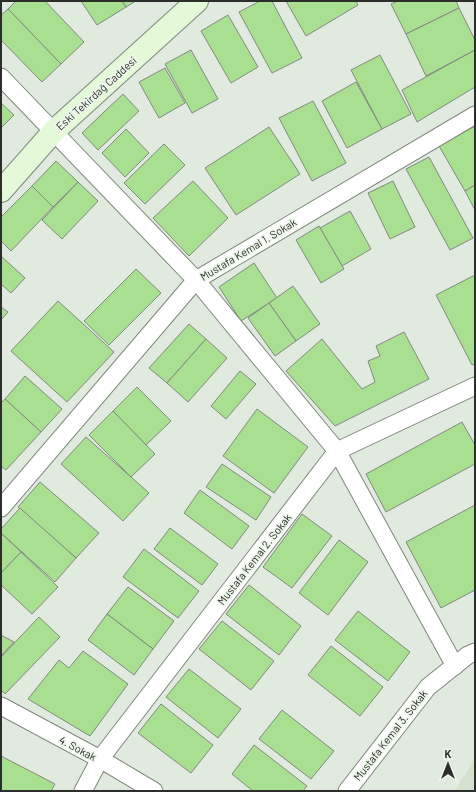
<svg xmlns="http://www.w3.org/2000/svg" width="476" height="792" viewBox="0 0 476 792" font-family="Barlow,sans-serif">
<rect width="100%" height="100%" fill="#e1eade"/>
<polygon fill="#d4e1ce" points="475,758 475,791 455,791"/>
<g fill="#a9df91" stroke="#82897f">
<polygon points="16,1 45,1 84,42 61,64 8,9"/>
<polygon points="81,1 122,1 126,7 97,25"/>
<polygon points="122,1 136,1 126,7"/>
<polygon points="260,1 272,1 302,58 272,73 239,12"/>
<polygon points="286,1 356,1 358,5 306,36"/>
<polygon points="398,1 456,1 459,8 406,34 391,4"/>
<polygon points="459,8 475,40 475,50 426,76 406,34"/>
<polygon points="8,9 61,64 42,82 1,40 1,15"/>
<polygon points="228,15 258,67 231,83 201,31"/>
<polygon points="191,50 218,99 192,113 165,64"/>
<polygon points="475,50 475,87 417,122 402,90"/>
<polygon points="380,55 411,114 382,129 351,70"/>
<polygon points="165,68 185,103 159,118 139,82"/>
<polygon points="356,82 382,129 347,148 322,101"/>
<polygon points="123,94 139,111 98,150 82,133"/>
<polygon points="313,101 346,163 312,181 279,118"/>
<polygon points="1,103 14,115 1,128"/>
<polygon points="475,126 475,185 465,191 439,146"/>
<polygon points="269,127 300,174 236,215 205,168"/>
<polygon points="126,129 149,153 125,177 102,153"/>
<polygon points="164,144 185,165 145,204 124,183"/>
<polygon points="429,157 473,238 450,250 406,169"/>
<polygon points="56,161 78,182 53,207 32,186"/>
<polygon points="193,181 228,218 189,256 153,218"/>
<polygon points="393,181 415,227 390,239 368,193"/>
<polygon points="78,182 98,201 62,239 42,220"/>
<polygon points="475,185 475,210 465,191"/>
<polygon points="32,186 53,207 11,251 1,241 1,217"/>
<polygon points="350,211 371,249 342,266 320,228"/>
<polygon points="319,226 344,269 321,283 296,240"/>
<polygon points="1,256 25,278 11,293 1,284"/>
<polygon points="254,263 277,298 241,321 219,287"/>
<polygon points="136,269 161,293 109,345 84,321"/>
<polygon points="475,275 475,364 472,365 436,295"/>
<polygon points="293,286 320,324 296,341 269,303"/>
<polygon points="58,301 114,352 67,402 11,351"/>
<polygon points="269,303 296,341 275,356 248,318"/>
<polygon points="1,307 8,312 1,320"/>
<polygon points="189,324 206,339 167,383 149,368"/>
<polygon points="404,332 429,379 335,426 286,371 322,339 362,389 375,382 368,361 380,356 376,346"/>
<polygon points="206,339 227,358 188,402 167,383"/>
<polygon points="240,371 256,384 226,419 211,406"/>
<polygon points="25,376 62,409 41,432 5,399"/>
<polygon points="137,387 171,421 146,445 113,411"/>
<polygon points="5,399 41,432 6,470 1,466 1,403"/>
<polygon points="257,409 308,447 274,493 223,456"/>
<polygon points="113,411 155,454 131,477 89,435"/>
<polygon points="462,422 475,445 475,464 386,512 366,474"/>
<polygon points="86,437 149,493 123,521 61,464"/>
<polygon points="222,464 271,497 256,520 206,487"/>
<polygon points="40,482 99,533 76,558 18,507"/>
<polygon points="200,490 249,526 232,549 184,513"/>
<polygon points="475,505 475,590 441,608 406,542"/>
<polygon points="20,508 76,558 55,582 1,533 1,529"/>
<polygon points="302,514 332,536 292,588 263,567"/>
<polygon points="170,528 218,564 202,585 154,549"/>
<polygon points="1,533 21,552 1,573"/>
<polygon points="339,540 368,562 328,615 299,593"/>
<polygon points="144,549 199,591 178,618 123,577"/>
<polygon points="21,552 58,587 32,614 1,585 1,573"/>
<polygon points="249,585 301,626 279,655 226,614"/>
<polygon points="128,587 174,621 153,649 107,614"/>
<polygon points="358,611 410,652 388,681 335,640"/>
<polygon points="107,614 153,649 134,675 88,640"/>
<polygon points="39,617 60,637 5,694 1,690 1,657"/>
<polygon points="222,621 274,661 251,690 199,649"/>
<polygon points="1,635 14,642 1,656"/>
<polygon points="331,646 383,687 360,716 308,675"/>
<polygon points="83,651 128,684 90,736 28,699 59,660 69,668"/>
<polygon points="189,669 241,709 218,738 166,697"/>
<polygon points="161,704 213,745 191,773 138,733"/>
<polygon points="282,710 334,751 311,779 259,739"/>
<polygon points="254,745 307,786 303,791 253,791 232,774"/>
<polygon points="1,756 55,784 51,791 1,791"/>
</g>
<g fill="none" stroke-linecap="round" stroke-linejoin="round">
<defs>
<g id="street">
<polyline points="1,77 196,280 337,451 455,666"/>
<polyline points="1,508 196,280 475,115"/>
<polyline points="1,706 100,759 154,791"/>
<polyline points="83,791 100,759 337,451 475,386"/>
<polyline points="347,791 428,687 468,655 475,652"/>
</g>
<polyline id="secondary" points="1,191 54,131 197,1"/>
</defs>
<use href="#street" stroke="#7f877c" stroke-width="19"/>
<use href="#secondary" stroke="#7f877c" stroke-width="24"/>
<use href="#street" stroke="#fff" stroke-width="17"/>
<use href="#secondary" stroke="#e3f9d8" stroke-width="22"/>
</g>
<g text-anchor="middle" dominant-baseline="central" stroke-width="3.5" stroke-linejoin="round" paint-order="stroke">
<g font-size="11" fill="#2b2e2a" stroke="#eef7eb">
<text transform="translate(96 93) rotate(-42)">Eski Tekirdağ Caddesi</text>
<text transform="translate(248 249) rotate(-31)">Mustafa Kemal 1. Sokak</text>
<text transform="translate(254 559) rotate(-52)">Mustafa Kemal 2. Sokak</text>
<text transform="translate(390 735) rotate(-52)">Mustafa Kemal 3. Sokak</text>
<text transform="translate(78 748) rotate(28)">4. Sokak</text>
</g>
</g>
<rect width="476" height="792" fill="none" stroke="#2b2e2a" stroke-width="4"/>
<g transform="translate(448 764)" stroke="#eef7eb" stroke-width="3" paint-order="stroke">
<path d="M0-3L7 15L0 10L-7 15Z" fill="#2b2e2a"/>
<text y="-6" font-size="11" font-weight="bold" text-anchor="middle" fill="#2b2e2a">K</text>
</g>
</svg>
